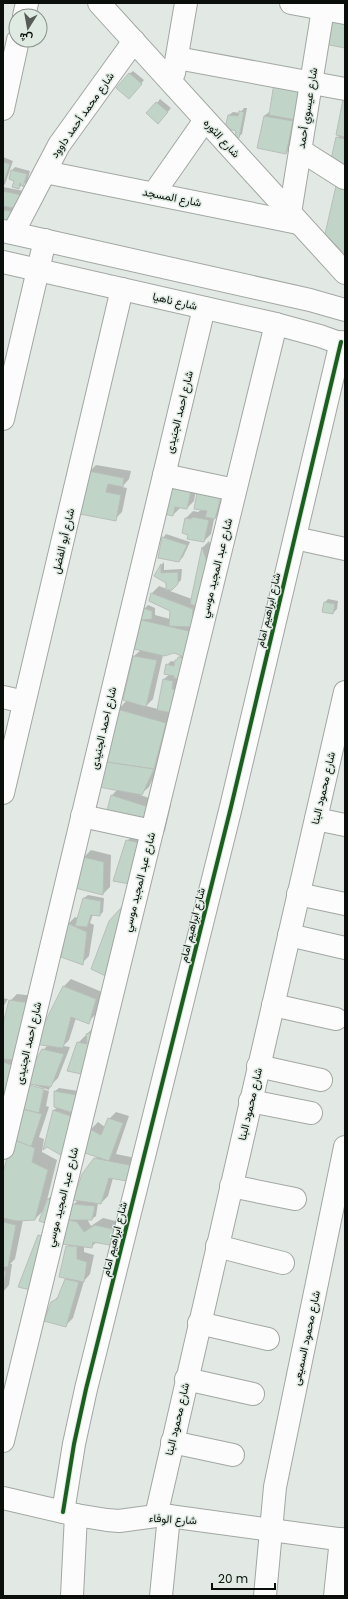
<svg xmlns="http://www.w3.org/2000/svg" width="348" height="1599" viewBox="0 0 348 1599" font-family="Poppins,Vazirmatn,sans-serif">
<rect width="100%" height="100%" fill="#e2e8e3"/>
<g fill="#0003" fill-rule="evenodd">
<polygon points="133,71 144,80 133,94 129,74"/>
<polygon points="309,81 293,146 286,153 264,116"/>
<polygon points="345,96 345,170 337,138 340,135"/>
<polygon points="160,99 171,108 162,119 157,103"/>
<polygon points="244,108 247,108 242,134 238,137 237,130 229,115 233,112 240,113"/>
<polygon points="3,157 13,161 5,184 3,186"/>
<polygon points="15,167 30,171 27,182 18,188 12,170"/>
<polygon points="3,187 24,191 21,205 3,219"/>
<polygon points="96,465 131,471 129,479 122,487 127,488 122,512 115,519 89,472"/>
<polygon points="197,484 194,501 187,508 180,508 173,515 162,513"/>
<polygon points="224,494 218,515 214,519 211,534 204,541 186,518 193,511 198,512"/>
<polygon points="166,534 190,542 183,557 179,561 163,538"/>
<path d="M209,541L217,564L161,761L149,787L140,795L171,805L165,831L158,838L141,877L127,841L135,833L104,826L112,795L118,789V710L127,700L134,656L141,650L135,648L144,609L148,605L155,608V615L170,619L171,610L151,600L152,593L159,586L167,589L168,582L156,576L162,564L164,562V570L182,569L181,580L170,591L192,599L203,547ZM174,652L181,655L176,662L171,661L167,665L170,674L164,679L158,709L146,706L153,699L163,655Z"/>
<polygon points="328,599 338,601 337,609 333,613 325,602"/>
<polygon points="91,850 111,855 110,887 103,894 77,887 84,857"/>
<polygon points="88,895 104,898 103,912 100,915 93,914 90,923 94,925 89,956 82,963 68,924 75,917 78,918 84,898"/>
<polygon points="71,979 102,992 95,1015 88,1022 76,1018 69,1040 63,1046 70,1047 58,1078 50,1086 49,1090 28,1083 28,1085 49,1091 46,1106 49,1107 39,1137 44,1139 42,1152 57,1160 47,1200 51,1196 57,1197 35,1219 23,1220 15,1259 10,1264 12,1264 9,1285 3,1292 3,1177 24,1083 43,1050 48,1045 35,1043 64,986"/>
<polygon points="17,994 43,997 3,1104 3,1060 5,1058 3,1058 3,1028 10,1001"/>
<polygon points="3,998 8,999 3,1007"/>
<polygon points="94,1027 99,1068 78,1043 85,1036 87,1036 87,1034"/>
<polygon points="59,1088 85,1092 80,1110 45,1147 54,1110 58,1107 55,1091"/>
<polygon points="116,1112 129,1116 116,1154 140,1159 113,1178 108,1196 101,1203 98,1203 96,1216 92,1219 87,1219 91,1226 103,1218 124,1223 121,1238 97,1242 91,1247 84,1246 84,1252 94,1255 90,1274 84,1281 73,1318 66,1325 52,1302 60,1295 67,1278 67,1247 70,1244 63,1243 71,1219 73,1205 78,1200 95,1159 98,1156 84,1151 91,1129 98,1122 105,1127 109,1119"/>
</g>
<g fill="#c0d5c7" stroke="#b9beba">
<polygon points="325,15 345,18 345,48 319,43"/>
<polygon points="129,73 142,84 129,99 116,88"/>
<polygon points="274,83 302,88 296,120 269,115"/>
<polygon points="344,94 345,94 345,137 336,135"/>
<polygon points="156,102 168,112 158,124 146,113"/>
<polygon points="239,111 244,112 239,138 235,137 236,131 225,128 228,115 238,116"/>
<polygon points="264,116 293,121 286,154 257,148"/>
<polygon points="336,137 345,139 345,171 329,168"/>
<polygon points="3,162 10,164 3,185"/>
<polygon points="11,170 27,174 23,187 20,183 19,189 12,187 14,181 9,179"/>
<polygon points="338,177 345,179 345,254 325,234"/>
<polygon points="3,191 21,195 18,209 3,206"/>
<polygon points="3,210 15,212 13,222 3,221"/>
<polygon points="88,471 124,478 123,487 108,484 106,492 121,495 116,521 80,514"/>
<polygon points="166,486 191,491 187,509 175,507 173,516 161,513"/>
<polygon points="197,493 221,497 215,519 205,517 207,511 194,509"/>
<polygon points="192,517 209,520 204,542 187,539 188,535 182,533 185,518 191,519"/>
<polygon points="162,537 187,545 179,562 158,558"/>
<polygon points="202,547 210,572 202,608 190,604"/>
<polygon points="161,564 161,573 178,572 178,584 172,590 166,590 166,583 154,576"/>
<polygon points="151,593 193,609 192,627 169,626 170,611 149,601"/>
<polygon points="324,602 335,604 333,614 322,612"/>
<polygon points="143,608 152,611 152,619 141,620"/>
<polygon points="141,620 193,632 187,658 174,653 164,656 134,649"/>
<polygon points="133,656 157,660 146,707 123,700"/>
<polygon points="178,657 187,658 183,680 174,678 174,676 164,674 166,664 174,666 175,660 177,660"/>
<polygon points="163,679 173,681 172,689 182,691 177,714 157,710"/>
<polygon points="117,709 166,723 154,769 106,762"/>
<polygon points="106,762 154,769 142,795 99,787"/>
<polygon points="111,795 164,812 159,839 103,826"/>
<polygon points="126,840 145,844 135,885 113,881"/>
<polygon points="83,857 104,862 103,895 75,888"/>
<polygon points="83,898 101,901 100,916 91,915 87,927 75,926"/>
<polygon points="129,899 110,978 91,969 109,921"/>
<polygon points="67,923 87,932 83,965 61,957"/>
<polygon points="63,986 96,999 89,1024 71,1017 63,1048 34,1044"/>
<polygon points="9,1000 37,1004 17,1060 3,1059 3,1024"/>
<polygon points="98,1031 92,1076 67,1071 77,1042 87,1044 86,1034"/>
<polygon points="42,1049 64,1054 51,1087 23,1083"/>
<polygon points="3,1062 17,1067 3,1105"/>
<polygon points="23,1083 44,1089 39,1113 18,1108"/>
<polygon points="54,1091 82,1096 77,1114 54,1107"/>
<polygon points="18,1108 42,1114 31,1147 12,1139"/>
<polygon points="53,1110 73,1117 64,1157 47,1147 43,1150"/>
<polygon points="108,1118 123,1123 109,1161 82,1152 90,1129 101,1135"/>
<polygon points="12,1139 35,1148 32,1162 48,1170 35,1220 17,1221 3,1218 3,1173"/>
<polygon points="94,1158 134,1166 133,1182 109,1178 101,1204 73,1200 82,1174"/>
<polygon points="47,1199 54,1200 49,1224 39,1221"/>
<polygon points="72,1204 95,1206 92,1220 69,1220"/>
<polygon points="69,1220 77,1222 84,1232 95,1225 117,1230 115,1246 93,1242 92,1248 62,1244"/>
<polygon points="3,1222 16,1225 8,1267 3,1267"/>
<polygon points="38,1235 48,1237 35,1291 18,1287"/>
<polygon points="66,1246 77,1246 77,1259 87,1262 84,1282 59,1277"/>
<polygon points="3,1271 6,1271 3,1290"/>
<polygon points="65,1279 79,1282 66,1327 44,1321 51,1302 57,1299"/>
</g>
<g fill="none" stroke-linecap="round" stroke-linejoin="round">
<defs>
<g id="street">
<polyline points="99,3 345,273"/>
<polyline points="291,3 345,13"/>
<polyline points="24,16 27,3"/>
<polyline points="177,58 345,89"/>
<polyline points="174,73 186,3"/>
<polyline points="3,109 18,40"/>
<polyline points="300,150 344,178"/>
<polyline points="45,172 298,223"/>
<polyline points="154,193 205,120"/>
<polyline points="290,213 324,3"/>
<polyline points="13,233 59,145 134,41"/>
<polyline points="3,419 45,240"/>
<polyline points="164,475 235,490"/>
<polyline points="295,538 345,549"/>
<polyline points="3,697 24,702"/>
<polyline points="3,793 122,289"/>
<polyline points="82,816 152,831"/>
<polyline points="316,819 345,825"/>
<polyline points="298,894 345,904"/>
<polyline points="289,935 345,948"/>
<polyline points="273,1005 336,1019"/>
<polyline points="258,1066 321,1080"/>
<polyline points="250,1101 311,1113"/>
<polyline points="3,1148 204,308"/>
<polyline points="231,1186 295,1199"/>
<polyline points="217,1246 283,1263"/>
<polyline points="199,1323 268,1339"/>
<polyline points="186,1379 253,1394"/>
<polyline points="3,1441 276,324"/>
<polyline points="172,1442 233,1455"/>
<polyline points="3,1498 76,1515 107,1520 119,1521 156,1516 169,1516 345,1540"/>
<polyline points="63,1512 74,1444 86,1389 231,807 341,342"/>
<polyline points="156,1516 345,692"/>
<polyline points="72,1596 76,1515"/>
<polyline points="161,1596 169,1516"/>
<polyline points="265,1596 275,1487 345,1147"/>
<polyline points="335,1596 341,1539"/>
</g>
<g id="secondary">
<polyline points="3,231 310,300 345,310"/>
<polyline points="3,262 276,324 320,336 345,345"/>
</g>
</defs>
<use href="#street" stroke="#a2a7a3" stroke-width="24"/>
<use href="#secondary" stroke="#a2a7a3" stroke-width="24"/>
<use href="#street" stroke="#fbfcfb" stroke-width="22"/>
<use href="#secondary" stroke="#fbfcfb" stroke-width="22"/>
<defs>
<polyline id="cycleway" points="63,1512 74,1444 86,1389 231,807 341,342"/>
</defs>
<use href="#cycleway" stroke="#dfebe2" stroke-width="6"/>
<use href="#cycleway" stroke="#1b5e20" stroke-width="4"/>
</g>
<g text-anchor="middle" dominant-baseline="central" stroke-width="3" stroke-linejoin="round" paint-order="stroke">
<g font-size="11" fill="#0b0f0c" stroke="#dfebe2">
<text transform="translate(307 108) rotate(-81)">شارع عيسوي أحمد</text>
<text transform="translate(82 115) rotate(-55)">شارع محمد أحمد داوود</text>
<text transform="translate(222 138) rotate(48)">شارع الثوره</text>
<text transform="translate(172 197) rotate(11)">شارع المسجد</text>
<text transform="translate(175 301) rotate(13)">شارع ناهيا</text>
<text transform="translate(179 412) rotate(-76)">شارع احمد الجنيدى</text>
<text transform="translate(63 541) rotate(-77)">شارع أبو الفضل</text>
<text transform="translate(216 568) rotate(-76)">شارع عبد المجيد موسي</text>
<text transform="translate(268 610) rotate(-77)">شارع ابراهيم امام</text>
<text transform="translate(103 728) rotate(-77)">شارع احمد الجنيدى</text>
<text transform="translate(323 788) rotate(-77)">شارع محمود البنا</text>
<text transform="translate(139 882) rotate(-76)">شارع عبد المجيد موسي</text>
<text transform="translate(192 925) rotate(-76)">شارع ابراهيم امام</text>
<text transform="translate(28 1043) rotate(-77)">شارع احمد الجنيدى</text>
<text transform="translate(250 1104) rotate(-77)">شارع محمود البنا</text>
<text transform="translate(62 1197) rotate(-76)">شارع عبد المجيد موسي</text>
<text transform="translate(114 1239) rotate(-76)">شارع ابراهيم امام</text>
<text transform="translate(306 1338) rotate(-78)">شارع محمود السميعى</text>
<text transform="translate(177 1419) rotate(-77)">شارع محمود البنا</text>
<text transform="translate(173 1519) rotate(3)">شارع الوفاء</text>
</g>
</g>
<rect width="348" height="1599" fill="none" stroke="#0b0f0c" stroke-width="8"/>
<g transform="translate(28 28) rotate(191)"><circle r="19" fill="#dfebe2" stroke="#8a938c"/>
<path d="M0-3L7 15L0 10L-7 15Z" fill="#565b57"/>
<text y="-6" font-size="11" font-weight="bold" text-anchor="middle" fill="#0b0f0c">ش</text>
</g>
<path d="M212 1583v6h63v-6" fill="none" stroke="#0b0f0c" stroke-width="2"/>
<text x="218" y="1583" font-size="12" fill="#0b0f0c" stroke="#dfebe2" stroke-width="3" paint-order="stroke">20 m</text>
</svg>
